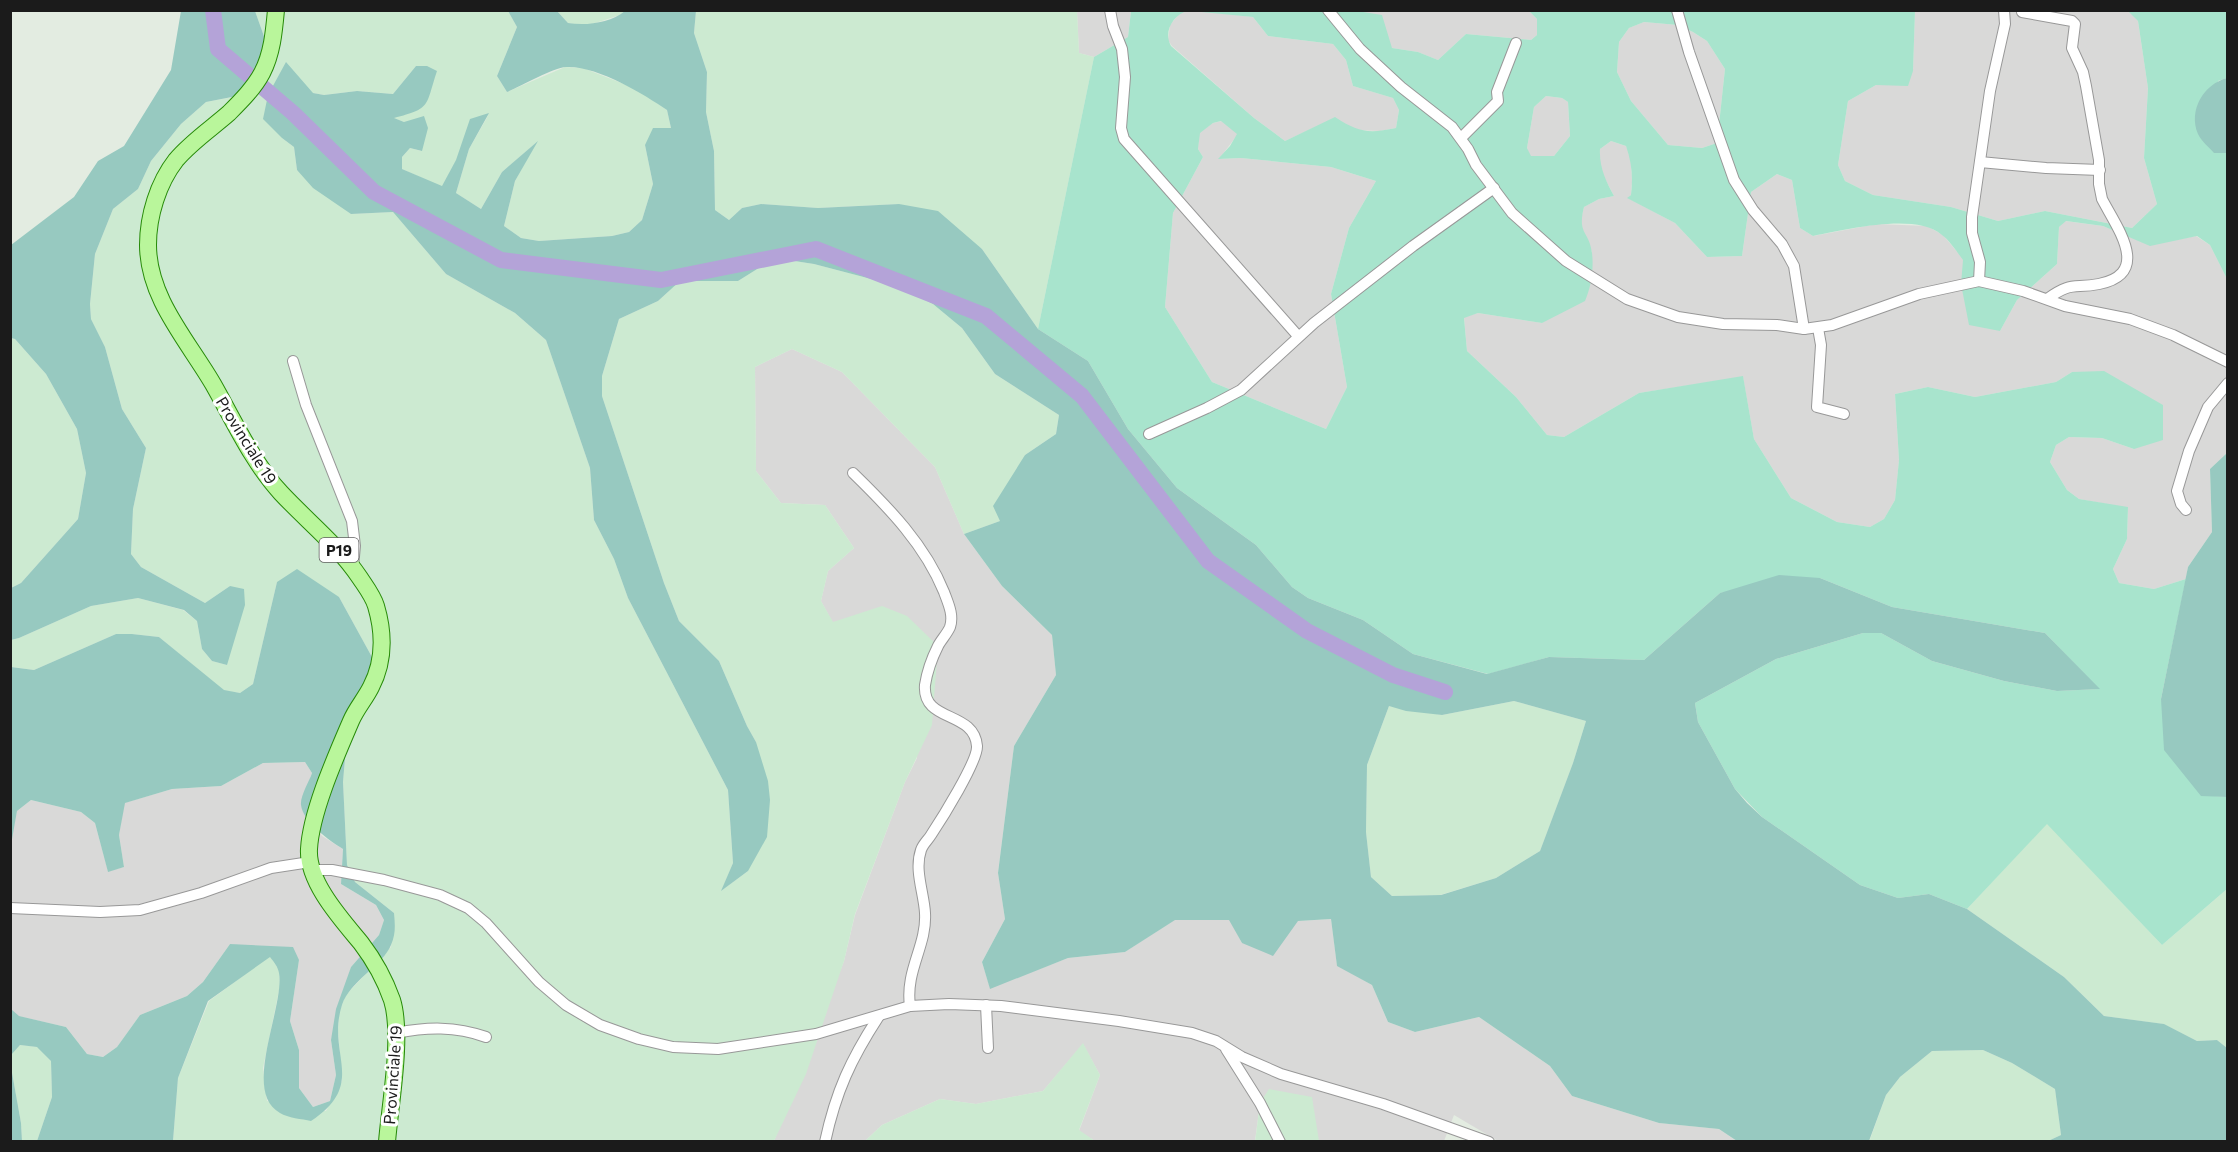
<svg xmlns="http://www.w3.org/2000/svg" width="2238" height="1152" viewBox="0 0 2238 1152" font-family="Commissioner,sans-serif">
<rect width="100%" height="100%" fill="#e3ece1"/>
<g fill="#d9d9d8">
<polygon points="1191,10 1253,17 1268,36 1333,44 1346,60 1353,86 1393,98 1399,110 1396,128 1380,131 1355,130 1335,118 1285,141 1254,118 1172,46 1168,40 1170,25 1180,13"/>
<polygon points="2128,10 2138,21 2148,88 2144,158 2157,204 2132,228 2045,211 1998,221 1951,207 1873,195 1845,181 1838,165 1848,101 1876,85 1913,71 1915,11"/>
<polygon points="1077,11 1131,11 1128,37 1094,57 1079,53"/>
<polygon points="1357,11 1529,11 1537,19 1537,35 1531,40 1466,34 1438,60 1418,52 1392,48"/>
<polygon points="1644,22 1678,25 1693,32 1707,41 1725,69 1717,143 1702,148 1668,145 1631,101 1617,72 1619,42 1629,28"/>
<polygon points="1546,96 1562,98 1568,102 1570,136 1554,156 1530,156 1527,148 1534,107"/>
<polygon points="1222,121 1238,134 1219,159 1241,158 1331,167 1376,181 1349,228 1331,294 1347,387 1326,429 1212,382 1165,307 1173,213 1203,157 1198,149 1199,133 1213,123"/>
<polygon points="1611,141 1626,146 1631,158 1632,182 1631,195 1628,198 1675,223 1707,257 1742,256 1751,192 1777,174 1792,180 1800,228 1813,236 1877,224 1927,226 1943,235 1964,260 1961,284 2000,331 2017,300 2057,264 2059,227 2065,221 2103,226 2150,245 2196,236 2210,245 2227,279 2227,453 2210,469 2212,532 2188,567 2186,579 2154,589 2119,583 2113,569 2127,539 2128,508 2079,499 2067,490 2050,462 2056,445 2069,437 2102,438 2134,449 2072,372 2056,382 1975,397 1928,387 1895,394 1899,460 1895,500 1884,519 1870,527 1837,522 1791,498 1754,439 1743,377 1639,393 1564,437 1547,435 1516,397 1467,351 1464,317 1478,313 1542,323 1592,252 1580,223 1584,207 1599,199 1614,196 1604,177 1599,160 1600,149"/>
<polygon points="792,349 842,372 935,467 964,534 1002,586 1052,635 1056,675 1014,746 998,873 1005,919 982,962 990,988 1068,958 1125,952 1175,919 1230,920 1242,943 1298,921 1331,919 1337,965 1372,985 1388,1022 1415,1032 1479,1017 1550,1066 1572,1096 1659,1123 1719,1129 1737,1141 1498,1141 1454,1115 1444,1141 1319,1141 1260,1103 1255,1141 1095,1141 1079,1131 1100,1075 1083,1044 1043,1091 976,1104 940,1099 882,1125 865,1141 774,1141 844,961 855,915 905,782 917,758 883,607 833,623 821,601 828,571 854,548 825,505 781,503 756,471 755,367"/>
<polygon points="305,762 312,773 301,803 322,836 343,849 341,884 376,905 384,920 379,935 351,967 331,1040 336,1075 330,1101 313,1107 299,1088 299,1050 290,1021 299,960 230,944 203,982 187,996 140,1015 117,1047 103,1057 87,1054 66,1027 18,1016 11,1009 10,845 17,811 31,800 81,812 95,823 108,871 124,867 119,835 124,803 172,789 221,786 263,763"/>
</g>
<g fill="#ccead1">
<polygon points="255,11 508,11 517,27 497,76 507,92 565,67 583,68 637,89 667,110 671,128 645,145 653,184 642,220 629,232 612,236 539,241 521,238 504,226 515,181 536,143 502,172 481,209 456,193 469,149 489,114 456,161 442,187 402,169 402,157 410,148 421,151 404,122 393,118 416,66 393,94 357,91 324,95 313,93 282,138 294,147 297,170 351,214 393,212 446,274 515,313 546,340 590,468 594,520 614,559 628,598 728,790 733,863 722,890 748,871 756,742 747,726 719,661 679,621 664,583 602,396 602,376 619,319 658,301 680,281 738,281 775,258 814,264 898,286 933,304 962,328 995,374 1059,415 1056,434 1025,455 1000,521 964,534 935,467 842,372 792,349 755,367 756,471 781,503 825,505 854,548 828,571 821,601 833,622 882,606 907,616 938,646 932,725 905,782 855,914 844,961 806,1074 774,1141 173,1141 178,1078 209,1001 270,956 279,970 280,986 263,1068 267,1101 326,1111 342,1081 338,1031 339,1014 345,996 391,947 394,913 355,882 347,865 343,782 347,735 378,668 339,597 277,582 253,684 240,693 224,691 159,637 132,634 116,634 34,670 11,667 11,640 19,638 91,606 138,598 183,610 197,621 202,649 212,661 227,665 230,586 205,603 141,567 131,554 133,509 146,448 122,409 105,347 91,319 90,304 95,254 113,209 138,189 151,161 181,124 206,102 238,96 266,42"/>
<polygon points="557,11 625,11 620,15 586,26 568,23"/>
<polygon points="696,11 1077,11 1079,53 1094,57 1038,329 982,249 899,204 818,208 761,204 742,208 729,220 715,210 714,151 706,112 707,72 694,33"/>
<polygon points="11,338 15,339 46,374 77,429 86,473 78,519 21,583 11,588"/>
<polygon points="1514,701 1586,721 1573,763 1540,851 1496,878 1440,895 1392,896 1371,877 1366,832 1367,765 1389,706 1442,715"/>
<polygon points="2047,823 2162,945 2227,889 2227,1048 2217,1040 2197,1041 2163,1024 2104,1016 2064,977 1967,909"/>
<polygon points="1083,1043 1100,1075 1079,1130 1095,1141 865,1141 882,1125 940,1099 976,1104 1043,1091"/>
<polygon points="20,1045 38,1047 51,1061 52,1097 37,1141 22,1141 21,1123 11,1067 10,1055"/>
<polygon points="1983,1050 2012,1063 2055,1089 2061,1135 2048,1141 1869,1142 1886,1095 1900,1077 1932,1051"/>
<polygon points="1269,1089 1312,1097 1319,1141 1255,1142 1260,1103"/>
</g>
<path fill="#a8e4cd" fill-rule="evenodd" d="M1131,11H1187C1173,15 1163,32 1171,46L1254,118L1285,141L1335,117C1358,132 1368,134 1396,128L1399,110L1393,98L1353,86L1346,60L1333,44L1268,36L1253,17L1191,11H1357L1382,15L1392,48L1418,52L1438,60L1466,34L1531,40L1537,35V19L1529,11H1915L1913,71L1908,86L1876,85L1848,101L1838,165L1845,181L1873,195L1951,207L1998,221L2045,211L2132,228L2157,204L2144,158L2148,88L2138,21L2128,11H2227V78L2218,81L2214,153H2227V279L2210,245L2197,236L2150,246L2103,226L2066,221L2059,227L2057,264L2017,300L2000,331L1969,325L1961,284L1963,260C1957,252 1950,241 1942,235C1915,212 1846,230 1813,236L1800,228L1792,180L1777,174L1751,192L1742,256L1707,257L1675,223L1627,198L1631,195C1633,178 1632,163 1626,146L1611,141L1600,149C1599,167 1606,181 1614,196L1599,199L1584,207C1577,235 1589,230 1592,253C1594,269 1591,287 1585,301L1542,323L1478,313L1464,318L1467,351L1516,397L1547,435L1564,437L1639,393L1743,376L1754,439L1791,498L1837,522L1870,527L1884,519L1895,500L1899,460L1895,394L1928,387L1975,397L2056,382L2072,372L2104,371L2163,405V440L2134,449L2102,438L2069,437L2056,445L2050,462L2067,490L2079,499L2128,507L2127,539L2113,569L2119,583L2154,589L2186,579L2161,699L2201,795L2227,797V889L2162,945L2047,824L1967,909L1929,894L1898,898L1860,885L1762,817L1735,789L1698,722L1695,703L1776,659L1863,633H1881L1932,661L2004,681L2057,691L2099,689L2045,633L1892,607L1820,578L1720,593L1644,660L1549,657L1488,674L1413,654L1363,620L1308,598L1292,587L1256,545L1177,488L1128,429L1088,361L1038,329L1094,57L1128,37ZM1644,22L1678,25L1693,32L1707,41L1725,69L1717,143L1702,148L1668,145L1631,101L1617,72L1619,42L1629,28ZM1546,96L1562,98L1568,102L1570,136L1554,156H1531L1527,148L1534,107ZM1221,121L1237,134L1230,146L1218,159L1241,158L1331,167L1376,181L1349,228L1331,294L1347,387L1326,429L1212,382L1165,307L1173,213L1203,157L1198,149L1200,133L1213,123Z"/>
<g fill="#97c9c0" fill-rule="evenodd">
<polygon points="181,11 255,11 266,42 258,72 237,96 206,102 181,124 151,161 138,189 113,209 95,254 90,304 91,319 105,347 122,409 146,448 133,509 131,554 141,567 205,603 230,586 244,589 245,605 227,665 212,661 202,649 197,621 184,610 138,598 91,606 19,638 11,640 11,588 21,583 78,519 86,473 77,429 46,374 15,339 11,338 11,245 74,197 98,161 124,146 171,70"/>
<path d="M508,11H557L568,23C586,26 610,23 625,11H696L694,33L707,72L706,112L714,151L715,210L729,220L742,208L761,204L818,208L899,204L938,211L982,249L1038,329L1088,361L1128,429L1177,488L1256,545L1292,587L1308,598L1363,620L1413,654L1487,674L1549,657L1644,660L1720,593L1779,575L1820,578L1892,607L2045,633L2100,689L2057,691L2004,681L1932,661L1881,633H1863L1776,659L1695,703L1698,722L1735,789L1747,803L1762,817L1860,885L1898,898L1929,894L1967,909L2064,977L2104,1016L2164,1024L2197,1041L2217,1040L2227,1048V1141H2048L2061,1135L2055,1089L2012,1063L1983,1050L1932,1051L1900,1077L1886,1095L1869,1141H1737L1719,1129L1659,1123L1572,1096L1550,1066L1479,1017L1415,1032L1388,1022L1372,985L1337,966L1331,919L1298,921L1273,956L1242,943L1229,920H1175L1125,952L1068,958L990,989L982,962L1005,919L998,873L1014,746L1056,675L1052,635L1002,586L964,534L1000,521L993,506L1025,455L1056,434L1059,415L995,374L962,328L933,304L898,286L814,264L775,258L738,281H680L658,301L619,319L602,376V396L664,583L679,621L719,661L747,726L756,742L768,781L770,800L767,837L748,871L721,891L733,863L728,790L628,598L614,559L594,520L590,468L546,340L515,313L446,274L393,212L351,214L313,188L297,170L294,147L282,138L263,119L268,95L286,62L313,93L324,95L357,91L393,94L416,66H427L437,71C425,107 432,108 394,118L404,122L424,116L428,128L422,151L410,148L402,157V169L442,186L456,160L470,119L489,113L469,149L456,193L481,209L502,172L538,141L515,181L504,226L521,238L539,241L612,236L629,232L642,220L653,184L645,145L653,128H671L667,110C644,94 596,65 566,67C553,68 521,86 507,92L497,76L517,27ZM1514,701L1586,721L1573,763L1540,851L1496,878L1441,895L1392,896L1371,877L1366,832L1367,765L1389,706L1406,711L1442,715Z"/>
<path d="M2227,78V153H2214C2209,147 2201,141 2198,134C2188,110 2204,84 2227,78Z"/>
<polygon points="2227,453 2227,797 2201,796 2164,750 2161,699 2188,567 2212,532 2210,469"/>
<path d="M297,569L339,597L378,668L347,735L343,782L347,865L355,882L394,913C395,924 396,934 391,945C383,965 350,981 342,1005C326,1055 368,1083 311,1121C302,1119 288,1118 280,1113C241,1092 285,1007 279,973C278,967 274,962 270,957L208,1001L178,1078L173,1141H37L52,1097L51,1061L37,1047L20,1045L11,1055V1009L19,1016L66,1027L87,1054L103,1057L117,1047L140,1015L187,996L203,982L230,944L293,947L299,960L290,1021L299,1050V1088L313,1107L330,1101L336,1075L331,1040L336,1009L351,967L379,935L384,920L376,905L341,884L343,849C330,841 303,822 301,805C300,796 309,782 312,773L305,762L263,763L221,786L172,789L125,803L119,835L124,867L108,872L95,823L81,812L31,800L17,811L11,845V667L34,670L116,634H132L159,637L224,690L240,693L253,684L277,582Z"/>
<polygon points="11,1067 21,1123 22,1141 11,1141"/>
</g>
<g fill="none" stroke-linecap="round" stroke-linejoin="round">
<polyline stroke="#b4a3d8" stroke-width="16" points="213,10 218,49 293,113 374,192 501,260 661,280 816,249 986,316 1082,396 1208,561 1307,631 1393,675 1445,692"/>
<defs>
<g id="street">
<polyline points="1110,10 1113,26 1122,49 1125,77 1121,128 1124,139 1298,336"/>
<polyline points="1328,10 1360,49 1401,87 1452,127 1468,149 1476,165 1512,213 1566,261 1627,299 1678,317 1723,324 1777,325 1804,329 1832,325 1919,294 1979,281 2023,291 2065,306 2130,319 2173,335 2228,362"/>
<polyline points="1677,10 1689,52 1734,180 1753,210 1782,244 1794,266 1804,329"/>
<path d="M2022,12L2072,21L2075,24L2072,48L2083,72L2086,86L2099,160V184L2102,199C2117,228 2152,273 2099,284C2073,289 2072,281 2047,299"/>
<polyline points="1461,138 1498,101 1497,92 1516,43"/>
<polyline points="1980,162 2046,168 2100,170"/>
<polyline points="1979,281 1980,262 1972,233 1972,217 1990,91 2005,24 2004,10"/>
<polyline points="1818,328 1821,345 1817,407 1844,414"/>
<polyline points="293,361 306,405 352,521 355,546 353,567"/>
<polyline points="1149,434 1207,408 1241,390 1314,323 1413,246 1494,188"/>
<path d="M853,473C889,508 925,545 944,592C948,603 954,615 950,627C947,634 941,640 938,646C932,658 927,672 925,685C922,723 974,710 977,746C978,761 941,820 931,835C928,840 923,844 921,850C914,870 924,893 925,913C927,946 905,970 910,1006"/>
<polyline points="2186,510 2181,504 2177,491 2189,451 2208,407 2228,383"/>
<polyline points="312,870 332,870 384,880 440,895 468,908 486,923 539,982 566,1005 600,1025 639,1039 673,1047 718,1049 816,1034 910,1006 949,1004 1001,1006 1119,1021 1192,1033 1216,1041 1242,1057 1281,1074 1383,1104 1489,1142"/>
<polyline points="10,908 100,912 140,910 201,893 271,868 310,862"/>
<polyline points="986,1005 988,1048"/>
<path d="M396,1033C427,1027 455,1026 486,1037"/>
<polyline points="1226,1049 1260,1103 1280,1142"/>
<path d="M825,1142C836,1091 851,1059 879,1016"/>
</g>
<path id="primary" d="M276,10C274,32 272,54 262,73C254,88 241,101 229,113C212,128 191,142 176,160C158,183 148,216 148,245C148,298 188,341 213,384C233,419 253,463 281,493C308,522 338,545 360,578C366,587 373,596 376,606C384,633 384,662 371,687C365,699 356,709 351,721C336,756 311,812 309,849C307,882 342,920 361,943C374,960 385,980 392,1000C403,1035 390,1104 387,1142"/>
</defs>
<use href="#street" stroke="#989898" stroke-width="12"/>
<use href="#primary" stroke="#268a08" stroke-width="18"/>
<use href="#street" stroke="#fff" stroke-width="10"/>
<use href="#primary" stroke="#b9f69b" stroke-width="16"/>
</g>
<g text-anchor="middle" dominant-baseline="central" stroke-width="6" stroke-linejoin="round" paint-order="stroke">
<rect fill="#fff" stroke="#5f5f5f" stroke-width="1.5" x="319.5" y="538" width="39" height="24" rx="4.5"/>
<g font-size="15" font-weight="bold" fill="#1b1b1b">
<text x="339" y="550">P19</text>
</g>
<g font-size="16" fill="#1b1b1b" stroke="#fff">
<text transform="translate(247 440) rotate(58)">Provinciale 19</text>
<text transform="translate(392 1075) rotate(-86)">Provinciale 19</text>
</g>
</g>
<rect width="2238" height="1152" fill="none" stroke="#1b1b1b" stroke-width="24"/>
</svg>
